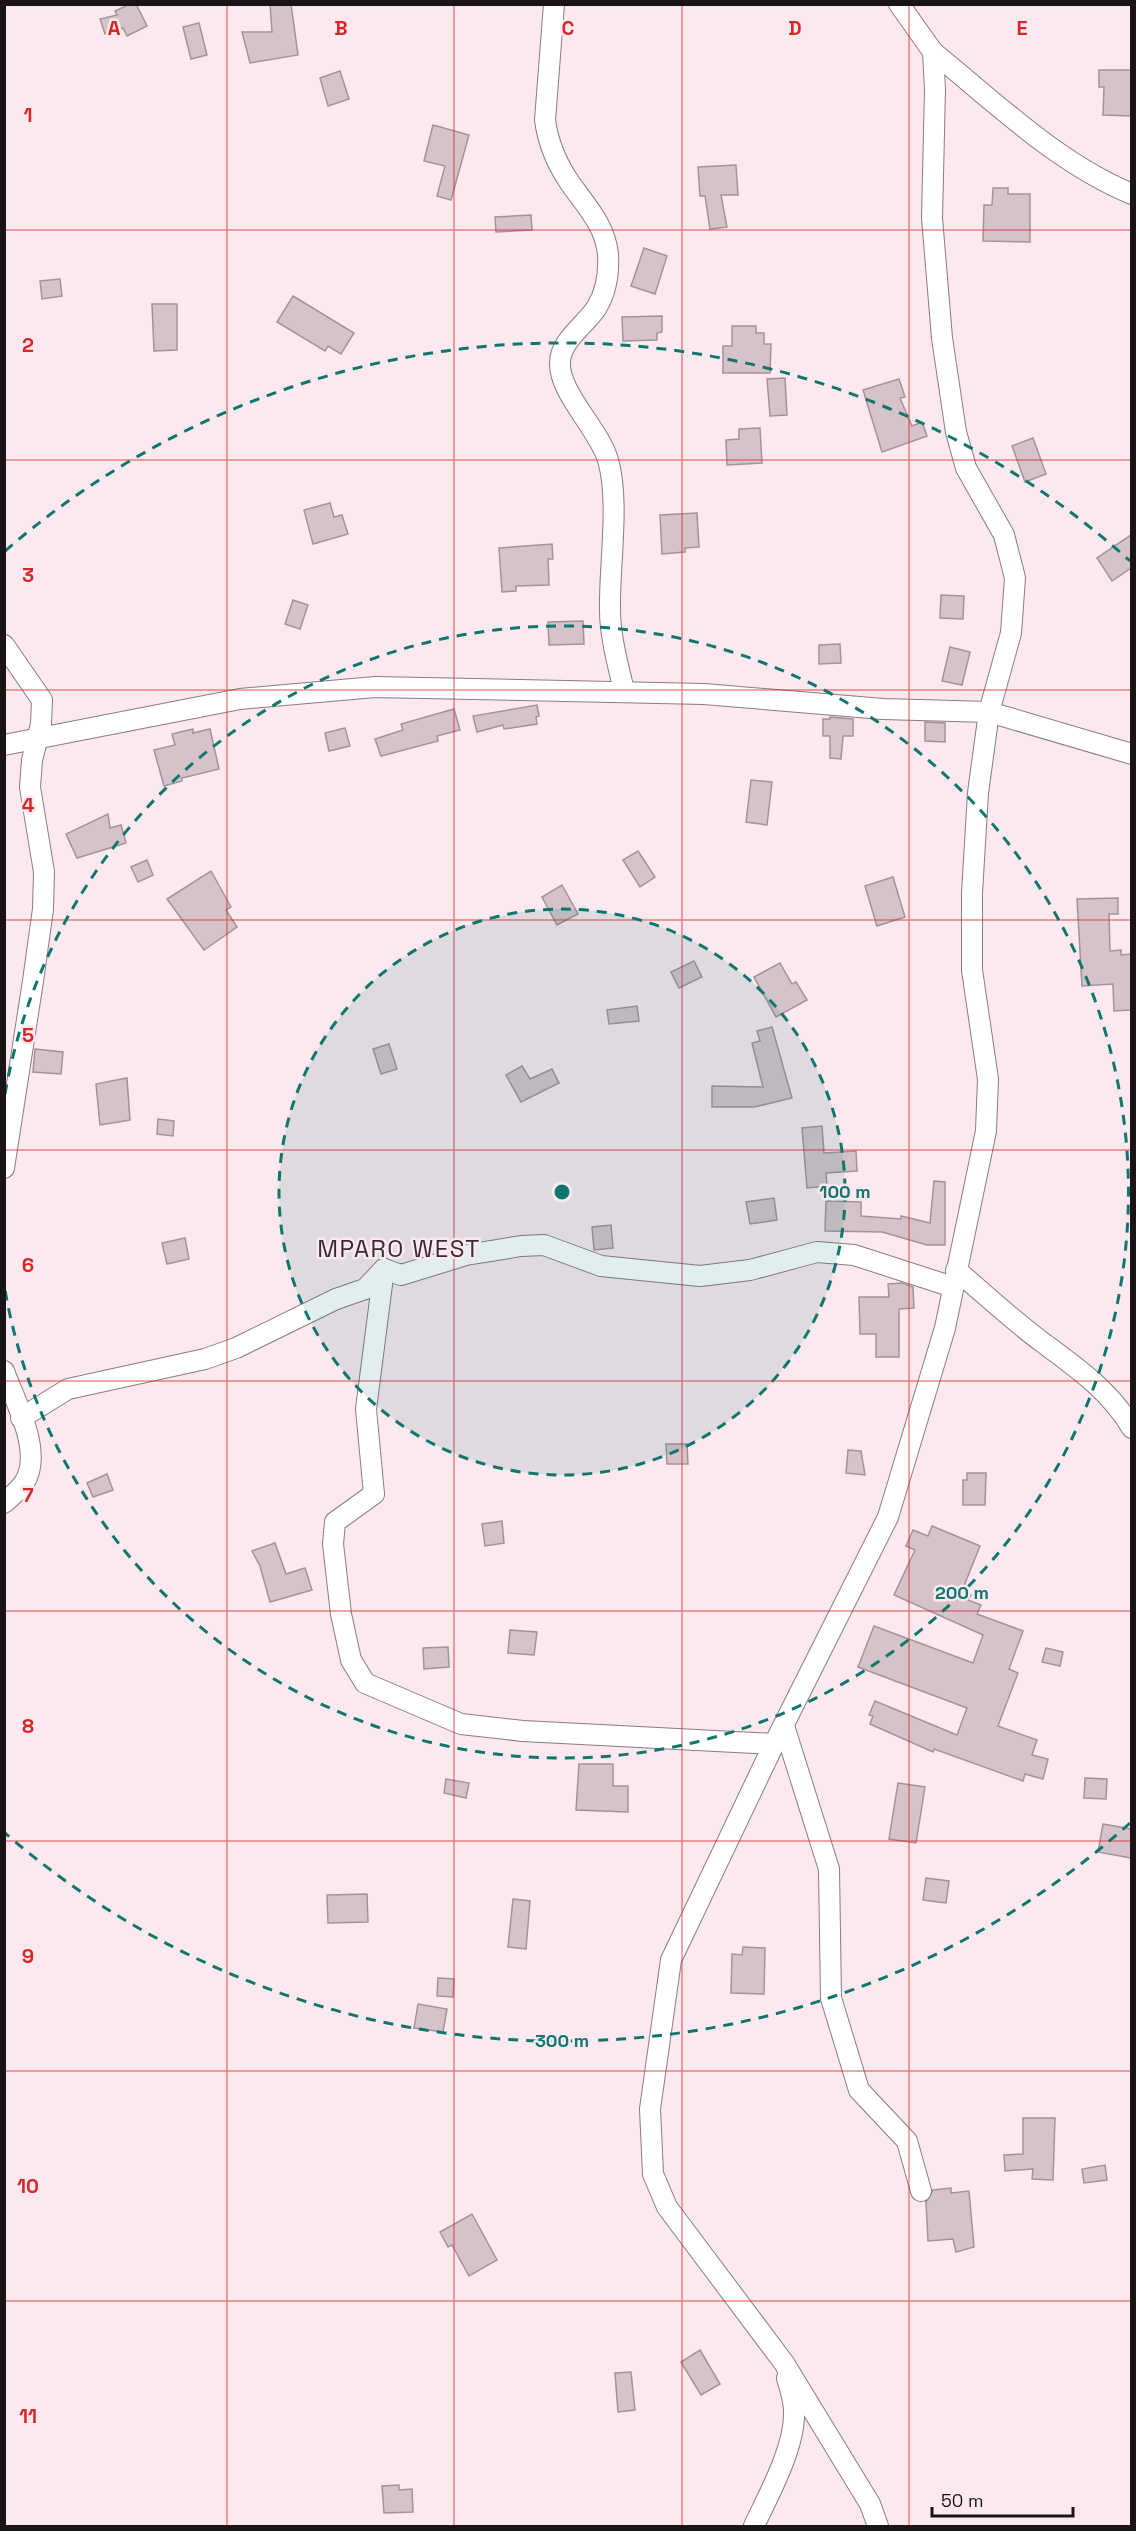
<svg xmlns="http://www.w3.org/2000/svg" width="1136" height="2531" viewBox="0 0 1136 2531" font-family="'Space Grotesk',sans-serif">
<rect width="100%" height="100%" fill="#fce9ef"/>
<g fill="#d6c3ca" stroke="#a49299" stroke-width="1.5">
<polygon points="130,4 136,4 147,26 127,36 123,28 105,34 100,19 117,15 115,11"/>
<polygon points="270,4 291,4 298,55 250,63 242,32 272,32"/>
<polygon points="199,23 207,55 191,59 183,27"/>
<polygon points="1099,70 1131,70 1131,116 1103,115 1104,87 1099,87"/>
<polygon points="340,71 349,99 328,106 320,78"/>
<polygon points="433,125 469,135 451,200 437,196 445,166 424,161"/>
<polygon points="736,165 738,195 721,195 727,227 710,229 705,196 700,196 698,167"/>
<polygon points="993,188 1008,188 1008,194 1030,194 1030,242 983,241 984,205 992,205"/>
<polygon points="531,215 532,230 496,232 495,217"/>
<polygon points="644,248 667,256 655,294 631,286"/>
<polygon points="60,279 62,296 42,299 40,281"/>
<polygon points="293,296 354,333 341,354 328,346 325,351 277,322"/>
<polygon points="152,304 177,304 177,350 154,351"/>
<polygon points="662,316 662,332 657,333 657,340 623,341 622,317"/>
<polygon points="732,326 756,326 756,333 764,333 764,344 771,344 770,373 723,373 723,346 732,346"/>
<polygon points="785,378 787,415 770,416 767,379"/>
<polygon points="899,379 905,397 900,398 912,426 922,422 927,436 882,452 863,390"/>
<polygon points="760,428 762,463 727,465 726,440 739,439 739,429"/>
<polygon points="1033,438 1046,474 1025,482 1012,446"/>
<polygon points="330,503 334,517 342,515 348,534 313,544 304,510"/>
<polygon points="697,513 699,547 685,548 685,552 662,554 660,515"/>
<polygon points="1131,535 1131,568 1112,581 1097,558"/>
<polygon points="552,544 553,559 548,559 549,585 516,586 516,591 502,592 499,548"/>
<polygon points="941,595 964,596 963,619 940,618"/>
<polygon points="293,600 308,605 300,629 285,624"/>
<polygon points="583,621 584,644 549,645 548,622"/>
<polygon points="840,644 841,663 819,664 819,645"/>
<polygon points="950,647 970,652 962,685 942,681"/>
<polygon points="537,705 539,716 536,717 537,724 504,729 503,725 477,732 473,716"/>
<polygon points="454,709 460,730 437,736 438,741 381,756 375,739 403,730 401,724"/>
<polygon points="830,717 853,719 853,736 843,736 841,759 830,758 830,736 823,736 823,719 830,719"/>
<polygon points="925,722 945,723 945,742 925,741"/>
<polygon points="345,728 350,746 329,751 325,733"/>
<polygon points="193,729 193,733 210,729 219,769 182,778 182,781 164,786 154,750 175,745 172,734"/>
<polygon points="751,780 772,782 767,825 746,822"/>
<polygon points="108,814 110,828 121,825 126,843 77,858 66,834"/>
<polygon points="638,851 655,877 640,887 623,860"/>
<polygon points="147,860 153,875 138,882 131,867"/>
<polygon points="211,871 231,907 226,910 237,927 204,950 167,899"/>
<polygon points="893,877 905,917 877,926 865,886"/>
<polygon points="562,885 578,914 557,925 542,897"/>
<polygon points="1118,898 1118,914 1109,914 1110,951 1121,950 1121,955 1131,954 1131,1010 1114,1011 1113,984 1082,986 1077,899"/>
<polygon points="694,961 702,977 679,988 671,972"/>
<polygon points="780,963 792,984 796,982 807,1000 776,1017 754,977"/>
<polygon points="637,1006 639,1021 609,1024 607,1010"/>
<polygon points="772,1027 792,1098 754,1107 712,1107 712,1086 763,1087 752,1043 760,1041 757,1031"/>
<polygon points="389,1044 397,1069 381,1074 373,1049"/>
<polygon points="35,1049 63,1052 61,1074 33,1072"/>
<polygon points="522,1066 530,1079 552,1069 559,1083 521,1102 506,1075"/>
<polygon points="127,1078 130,1120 100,1125 96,1084"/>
<polygon points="158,1119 174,1121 173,1136 157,1134"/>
<polygon points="822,1126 824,1153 856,1151 857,1171 826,1173 827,1186 807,1188 802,1128"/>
<polygon points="934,1181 945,1182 945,1245 927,1245 882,1232 825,1231 826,1201 861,1202 861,1216 901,1219 901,1216 930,1223"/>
<polygon points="774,1198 777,1220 750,1224 746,1202"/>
<polygon points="611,1225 613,1248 594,1250 592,1227"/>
<polygon points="185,1238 189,1259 167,1264 162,1243"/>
<polygon points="902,1283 913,1287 914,1308 899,1309 899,1357 876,1357 876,1334 860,1334 859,1297 889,1297 888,1284"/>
<polygon points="666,1444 687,1444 688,1464 667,1464"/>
<polygon points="848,1450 861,1451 865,1475 846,1473"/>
<polygon points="967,1473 986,1473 985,1505 963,1505 963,1480 967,1480"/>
<polygon points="107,1474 113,1490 93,1497 87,1483"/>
<polygon points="502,1521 504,1543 485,1546 482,1524"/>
<polygon points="932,1526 980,1546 962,1591 971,1595 968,1600 981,1605 977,1614 1023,1631 1009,1669 1018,1673 998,1726 1037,1740 1032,1755 1048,1759 1043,1779 1025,1774 1023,1781 934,1749 933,1752 870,1724 873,1716 869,1715 875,1701 957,1735 967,1708 858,1667 874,1626 973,1663 983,1635 894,1595 915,1550 906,1546 913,1530 928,1536"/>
<polygon points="275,1543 286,1574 305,1568 312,1590 270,1602 260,1566 252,1551"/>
<polygon points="510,1630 537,1632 534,1655 508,1653"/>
<polygon points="448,1647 449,1667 424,1669 423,1648"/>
<polygon points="1046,1648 1063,1652 1060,1666 1042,1662"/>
<polygon points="579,1764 613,1764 613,1786 628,1786 628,1812 576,1810"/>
<polygon points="1085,1778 1107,1779 1106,1799 1084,1798"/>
<polygon points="446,1779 469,1783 466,1798 444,1793"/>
<polygon points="898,1783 925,1787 916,1843 889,1839"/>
<polygon points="1103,1824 1131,1829 1131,1858 1098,1852"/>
<polygon points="926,1878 949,1881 946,1903 923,1900"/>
<polygon points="367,1894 368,1922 328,1923 327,1895"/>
<polygon points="513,1899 530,1901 526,1949 508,1947"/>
<polygon points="743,1947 765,1948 764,1994 731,1993 732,1954 742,1955"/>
<polygon points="438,1978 454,1979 453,1997 437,1996"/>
<polygon points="418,2004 447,2009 443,2032 414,2028"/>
<polygon points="1023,2118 1055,2118 1053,2180 1032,2179 1033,2169 1005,2171 1004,2155 1023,2154"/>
<polygon points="1105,2165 1107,2180 1084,2183 1082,2169"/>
<polygon points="951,2188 951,2193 969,2191 974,2247 956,2252 953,2239 928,2241 926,2202 933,2190"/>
<polygon points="472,2214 497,2260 469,2276 452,2245 448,2247 440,2232"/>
<polygon points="700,2350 720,2384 701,2395 681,2362"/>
<polygon points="631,2372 635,2410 618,2412 615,2373"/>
<polygon points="399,2485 399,2490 412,2489 413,2512 384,2513 382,2486"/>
</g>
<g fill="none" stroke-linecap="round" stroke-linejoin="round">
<defs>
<g id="street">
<path d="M554,4L545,120C548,143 557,164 570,183C586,206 605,225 608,254C609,272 606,292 597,307C586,325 560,340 560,363C559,393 599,429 608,460C620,502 609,565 610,610C610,637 618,664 624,691"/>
<path d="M933,52C996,103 1057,163 1132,194"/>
<polyline points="4,645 42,700 41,724 32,760 30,787 44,872 43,909 33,981 4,1168"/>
<polyline points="4,745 240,699 375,687 704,694 883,709 989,712 1132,754"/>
<polyline points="384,1269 366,1409 374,1494 335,1522 333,1544 341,1614 351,1660 365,1683 461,1724 523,1731 774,1744"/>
<path d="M956,1270C985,1294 1012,1320 1042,1342C1077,1368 1109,1390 1132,1428"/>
<path d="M4,1371C15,1402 44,1452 24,1483C19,1490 11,1497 4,1503"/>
<polyline points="21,1418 68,1389 205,1359 236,1348 336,1299 365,1289 384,1269 401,1275 466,1255 521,1246 544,1245 601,1266 700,1276 750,1270 817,1252 854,1255 953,1287"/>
<polyline points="784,1726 829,1869 831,1998 859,2090 907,2141 921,2191"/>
<path d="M754,2526C768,2496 794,2449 794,2415C795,2403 790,2389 787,2378"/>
<polyline points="878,2526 870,2504 784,2363 667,2207 653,2174 650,2109 671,1960 774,1744 888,1517 945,1328 986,1131 988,1079 972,970 972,893 978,793 989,712 1011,633 1015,578 1004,535 966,468 956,432 942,338 932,218 935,89 933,52 899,4"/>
</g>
</defs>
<use href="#street" stroke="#8b7a80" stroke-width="22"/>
<use href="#street" stroke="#fff" stroke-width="20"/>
</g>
<path fill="none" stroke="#d62828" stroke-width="1.5" stroke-opacity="0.55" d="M227,4V2526M454,4V2526M682,4V2526M909,4V2526M4,230H1132M4,460H1132M4,690H1132M4,920H1132M4,1150H1132M4,1381H1132M4,1611H1132M4,1841H1132M4,2071H1132M4,2301H1132"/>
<circle cx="562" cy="1192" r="283" fill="#0f766e" fill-opacity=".12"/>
<g fill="none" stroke="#0f766e" stroke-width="3" stroke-dasharray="10 8">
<circle cx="562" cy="1192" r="283"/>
<path d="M5 1094A566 566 0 1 1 5 1290"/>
<path d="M1130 1823A849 849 0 0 1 5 1833M5 551A849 849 0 0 1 1130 561"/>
</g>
<g text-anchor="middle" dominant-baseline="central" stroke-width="5" stroke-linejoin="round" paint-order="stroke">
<g font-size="24" letter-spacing="1.5" fill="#382a30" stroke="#fce9ef">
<text x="399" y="1248">MPARO WEST</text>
</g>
</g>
<g font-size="20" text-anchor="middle" font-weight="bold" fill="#d62828" stroke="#fce9ef" stroke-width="5" stroke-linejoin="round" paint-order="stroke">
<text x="114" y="35">A</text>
<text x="341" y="35">B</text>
<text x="568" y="35">C</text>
<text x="795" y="35">D</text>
<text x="1022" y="35">E</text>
<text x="28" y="122">1</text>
<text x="28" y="352">2</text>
<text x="28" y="582">3</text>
<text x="28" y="812">4</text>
<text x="28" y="1042">5</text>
<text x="28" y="1272">6</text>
<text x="28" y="1502">7</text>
<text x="28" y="1733">8</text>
<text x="28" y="1963">9</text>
<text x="28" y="2193">10</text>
<text x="28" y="2423">11</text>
</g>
<circle cx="562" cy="1192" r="9" fill="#0f766e" stroke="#fce9ef" stroke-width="3"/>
<g font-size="18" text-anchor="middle" font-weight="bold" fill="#0f766e" stroke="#fce9ef" stroke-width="5" stroke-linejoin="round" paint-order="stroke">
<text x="845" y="1198">100 m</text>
<text x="962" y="1599">200 m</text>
<text x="562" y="2047">300 m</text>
</g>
<rect width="1136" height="2531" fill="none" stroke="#1a1416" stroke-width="12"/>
<path d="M932 2507v9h141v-9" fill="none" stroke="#1a1416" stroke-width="3"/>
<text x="941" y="2507" font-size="18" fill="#1a1416" stroke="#fce9ef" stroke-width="4.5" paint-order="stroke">50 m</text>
</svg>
